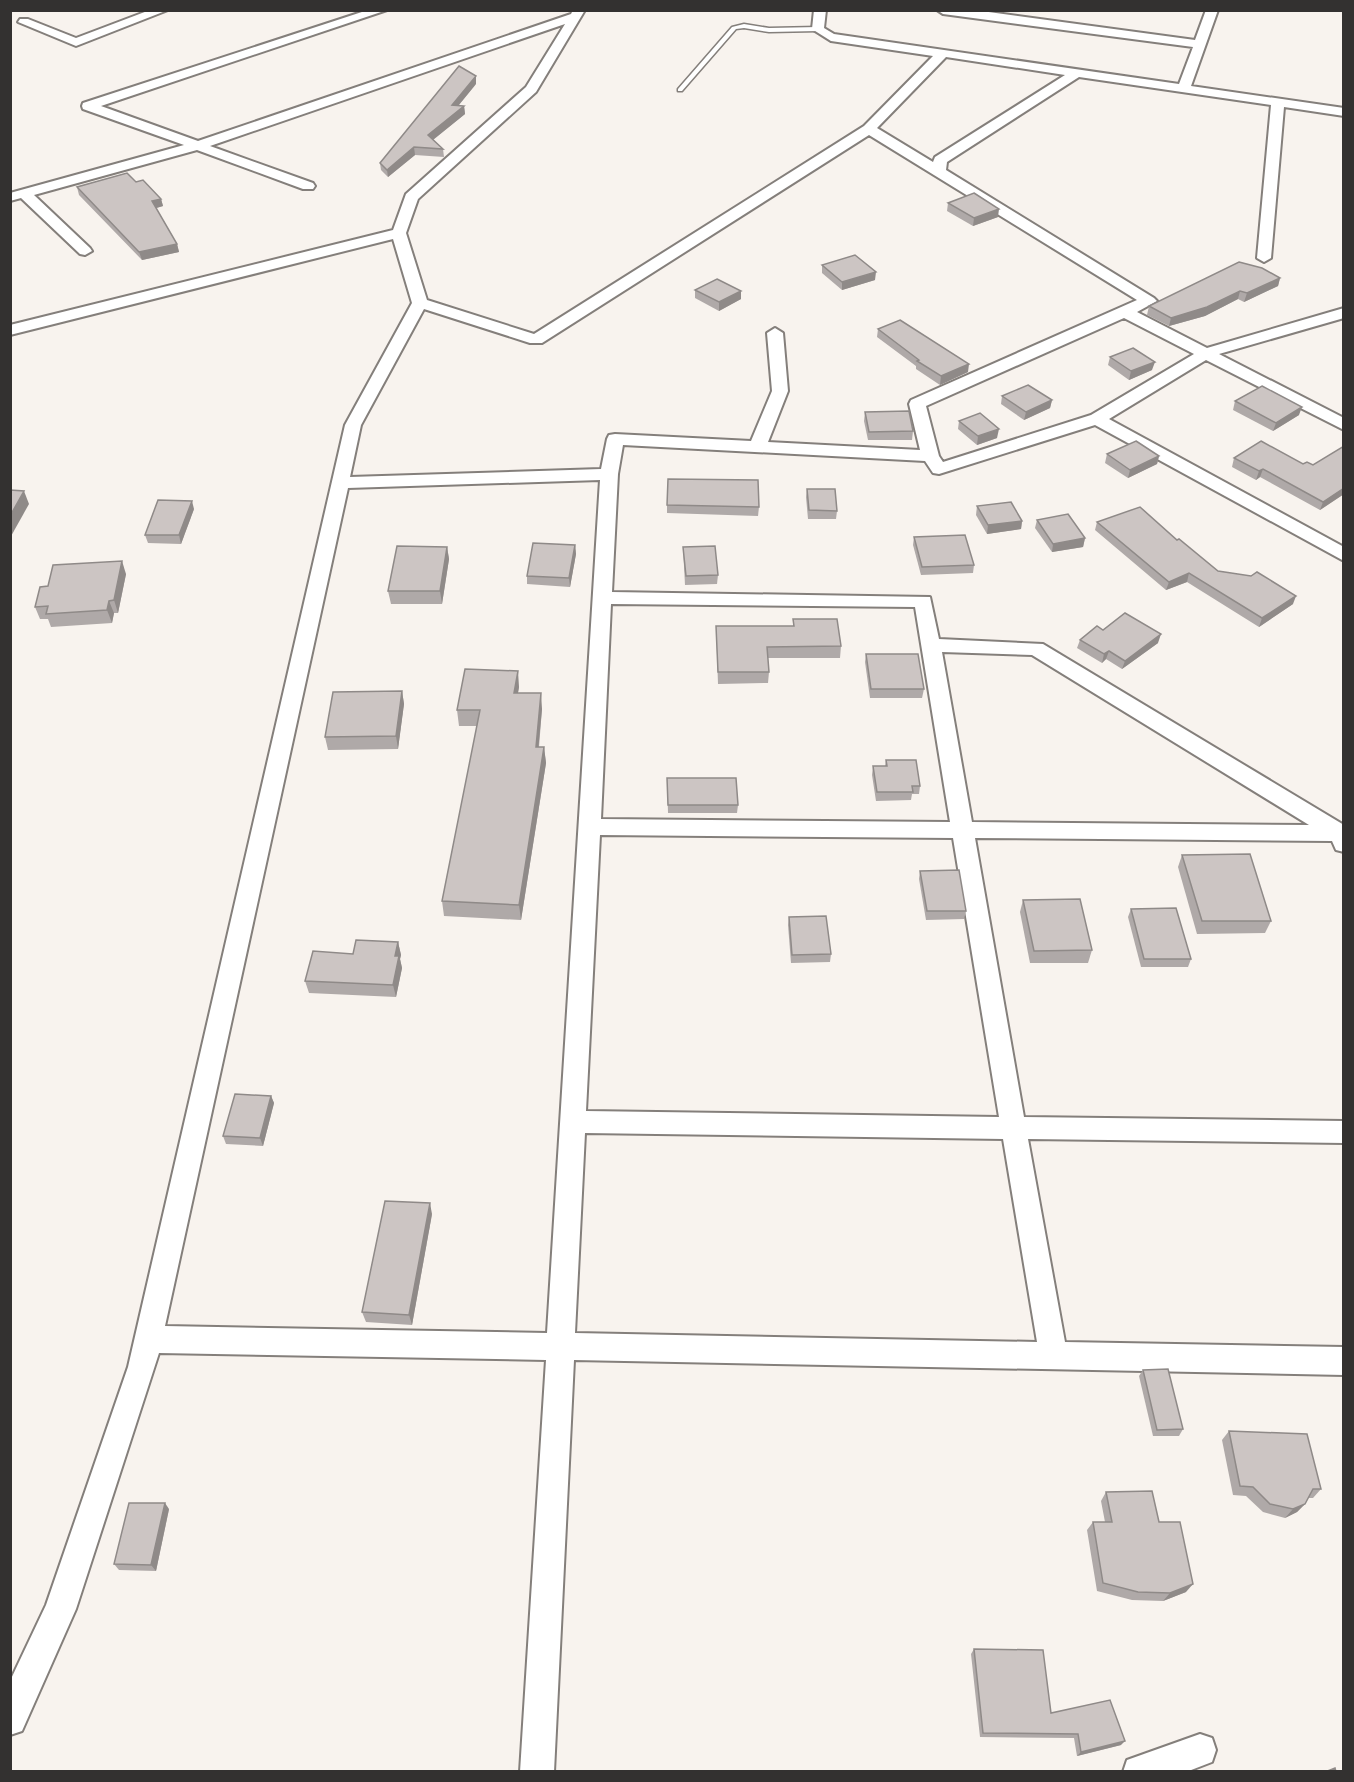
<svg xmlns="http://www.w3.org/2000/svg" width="1354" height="1782" viewBox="0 0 1354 1782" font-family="'PT Sans Narrow',sans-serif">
<rect width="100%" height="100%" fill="#f8f3ee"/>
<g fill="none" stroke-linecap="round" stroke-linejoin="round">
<defs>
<polygon id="service" points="744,24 769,28 818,27 821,29 818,31 769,32 744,28 736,29 682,91 678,91 678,89 732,27"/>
<g id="minor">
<polygon points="150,10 168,10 76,46 18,22 20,19 28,19 76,38"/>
<path d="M368,10H387L101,106L198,141L571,14L573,10H585L536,92L418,199L406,233L427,300L534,334L864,126L933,56L831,41L812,29L814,10H826L824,28L834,34L1179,84L1193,47L943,14L937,10H974L1195,40L1206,10H1218L1191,86L1344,108V116L1284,107L1271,258L1264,262L1257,258L1271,105L1079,77L947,162L946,170L1154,298L1157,301L1137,312L1207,348L1344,308V318L1219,354L1344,418V430L1206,360L1109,419L1344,547V561L1095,425L939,474L933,473L925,461L623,445L618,474L612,592L930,597L939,639L1043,644L1344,825V852L1336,850L1332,841L975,838L1024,1117L1344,1121V1143L1028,1139L1065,1342L1344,1347V1375L574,1360L554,1772H520L546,1360L159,1353L76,1609L22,1731L10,1735V1681L46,1605L128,1367L345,425L412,303L393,239L10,335V325L393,230L406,194L526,87L565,24L210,146L313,183L315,186L313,189H303L197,150L34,195L90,248L92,251L85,255L80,254L21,198L10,201V193L184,145L83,109L82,106L83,103ZM946,57L1065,75L935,157L933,162L877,128ZM869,135L1137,300L911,400L909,404L920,450L768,442L788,391L783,333L775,328L767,333L772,391L751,441L615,434L609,435L607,439L601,469L350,477L361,425L424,309L530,343H542ZM1124,318L1194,354L1091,415L943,462L939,456L926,406ZM600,480L547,1333L165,1326L348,488ZM611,604L915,607L950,822L601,819ZM942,652L1032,655L1309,825L972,822ZM600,835L953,838L999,1117L586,1111ZM585,1133L1003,1139L1037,1342L575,1333Z"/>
<polygon points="1200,1734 1212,1738 1216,1750 1212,1762 1186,1772 1123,1772 1127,1760"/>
</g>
</defs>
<use href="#service" stroke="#847f7b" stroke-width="3"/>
<use href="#minor" stroke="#847f7b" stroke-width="4"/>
<use href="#service" fill="#fff" fill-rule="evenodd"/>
<use href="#minor" fill="#fff" fill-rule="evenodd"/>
</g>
<g fill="#afa9a8">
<polygon points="476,84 459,105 464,106 465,114 433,140 443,149 444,157 415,155 388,177 381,170 380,163"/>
<polygon points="136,182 161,199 163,206 156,208 177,244 179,252 142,260 79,195 77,187"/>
<polygon points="948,203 998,217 973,226 947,211"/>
<polygon points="822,265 875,280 842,290 822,273"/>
<polygon points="1280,278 1278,286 1244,302 1238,299 1205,316 1169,326 1147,315 1149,306"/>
<polygon points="695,290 741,291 741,299 719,311 695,298"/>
<polygon points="878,329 968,372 940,385 916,369 916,366 877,337"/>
<polygon points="1110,357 1152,370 1129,380 1108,365"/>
<polygon points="1002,396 1052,400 1050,408 1024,420 1001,404"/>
<polygon points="1235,401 1299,415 1273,431 1233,410"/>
<polygon points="865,412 913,431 912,440 868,440 864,421"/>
<polygon points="959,421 997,438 977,445 958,429"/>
<polygon points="1344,446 1344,494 1320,510 1260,477 1256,480 1232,467 1234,458 1313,465"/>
<polygon points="1107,454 1159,456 1157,464 1128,478 1105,463"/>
<polygon points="807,489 837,511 836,519 808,519 806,497"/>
<polygon points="667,505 759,507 758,516 667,513"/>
<polygon points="977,506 1022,521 1021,529 987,534 976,515"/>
<polygon points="194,509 181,544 148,543 145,535"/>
<polygon points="1037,520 1085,538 1083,547 1052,552 1035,528"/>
<polygon points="1097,522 1177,540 1218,571 1293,604 1259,627 1187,582 1166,590 1095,530"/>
<polygon points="914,537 974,565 973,573 921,575 913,545"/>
<polygon points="575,545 576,554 570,587 527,584 527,576"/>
<polygon points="447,547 449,559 442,604 391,604 388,591"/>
<polygon points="683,547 718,575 717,584 685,585"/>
<polygon points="126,574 118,613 114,613 112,623 51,627 48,619 40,619 35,607 48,586"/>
<polygon points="793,619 841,646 840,658 768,658 769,672 768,683 718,684 716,626 793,626"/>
<polygon points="1103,630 1158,643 1122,669 1106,659 1102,663 1077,648 1080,640"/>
<polygon points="866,654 924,689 922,698 870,698 865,662"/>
<polygon points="519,687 518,693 542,709 539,747 544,747 546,763 521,920 444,916 442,901 477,726 459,726 457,710"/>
<polygon points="402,691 404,704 398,749 328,750 325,737"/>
<polygon points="886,760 920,786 919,794 912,794 911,800 876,801 872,775 873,766 885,766"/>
<polygon points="667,778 738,805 737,813 668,813"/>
<polygon points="1182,855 1271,921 1265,933 1197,934 1178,867"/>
<polygon points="920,871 966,911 964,919 926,920 919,879"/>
<polygon points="1023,900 1092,950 1088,963 1030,963 1020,912"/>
<polygon points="1131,909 1191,959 1188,967 1141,967 1128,917"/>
<polygon points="789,917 831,954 830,962 791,963 788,925"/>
<polygon points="398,942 401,955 400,959 402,968 396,997 309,993 305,981 353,954"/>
<polygon points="271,1096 274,1103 263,1146 226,1144 223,1136"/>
<polygon points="432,1214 412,1325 366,1322 362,1312"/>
<polygon points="1143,1370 1183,1429 1179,1436 1153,1436 1139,1376"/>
<polygon points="1229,1431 1321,1489 1313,1498 1308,1498 1305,1504 1297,1512 1285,1518 1263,1512 1246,1496 1233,1495 1222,1440"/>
<polygon points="1106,1492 1159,1522 1186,1592 1163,1601 1132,1600 1097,1591 1087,1530 1093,1522 1105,1522 1101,1501"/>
<polygon points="169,1509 156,1571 119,1570 114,1564"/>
<polygon points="974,1649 1051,1713 1121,1745 1077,1756 1074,1738 980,1737 971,1654"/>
</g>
<g fill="#8f8a88">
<polygon points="476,76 476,84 453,112 452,105"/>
<polygon points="464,106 465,114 429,143 428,135"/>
<polygon points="414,147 415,155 388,177 387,170"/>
<polygon points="161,199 163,206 153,209 152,201"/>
<polygon points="999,209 998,217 973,226 974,218"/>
<polygon points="177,244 179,252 142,260 139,252"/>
<polygon points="876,272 875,280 842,290 842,282"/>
<polygon points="1280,278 1278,286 1244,302 1247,293"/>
<polygon points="741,291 741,299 719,311 719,302"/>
<polygon points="1240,291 1238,299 1205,316 1169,326 1171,318"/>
<polygon points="1155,362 1152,370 1129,380 1131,371"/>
<polygon points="969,364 968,372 940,385 941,376"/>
<polygon points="1052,400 1050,408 1024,420 1026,412"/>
<polygon points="1302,407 1299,415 1273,431 1276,423"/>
<polygon points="999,429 997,438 977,445 978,436"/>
<polygon points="1159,456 1157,464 1128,478 1130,470"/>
<polygon points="1263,469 1260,477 1256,480 1259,471"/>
<polygon points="1344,485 1344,494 1320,510 1323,502"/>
<polygon points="24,491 29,504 10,538 10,516"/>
<polygon points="192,501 194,509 181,544 179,535"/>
<polygon points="1022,521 1021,529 987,534 988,525"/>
<polygon points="1085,538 1083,547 1052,552 1053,544"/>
<polygon points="575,545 576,554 570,587 569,578"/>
<polygon points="447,547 449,559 442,604 440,591"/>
<polygon points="122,561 126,574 118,613 114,600"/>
<polygon points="1189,573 1187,582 1166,590 1169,582"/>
<polygon points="1296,596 1293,604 1259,627 1262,618"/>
<polygon points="109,601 114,613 112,623 107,610"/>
<polygon points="1161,634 1158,643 1122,669 1125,661"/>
<polygon points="1109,651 1106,659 1102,663 1104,654"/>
<polygon points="518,671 519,687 515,709 514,693"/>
<polygon points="402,691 404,704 398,749 396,736"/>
<polygon points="541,693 542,709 537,762 536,747"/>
<polygon points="544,747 546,763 521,920 519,905"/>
<polygon points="398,942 401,955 400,959 402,968 396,997 393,985 395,956"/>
<polygon points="271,1096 274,1103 263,1146 260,1138"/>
<polygon points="430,1203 432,1214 412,1325 409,1315"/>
<polygon points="165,1503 169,1509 156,1571 151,1565"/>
<polygon points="1305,1504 1297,1512 1285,1518 1293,1509"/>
<polygon points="1193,1584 1186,1592 1163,1601 1170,1593"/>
<polygon points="1125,1741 1121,1745 1077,1756 1081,1752"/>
</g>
<g fill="#ccc5c3" stroke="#8f8a88" stroke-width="1.5">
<polygon points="459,66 476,76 452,105 464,106 428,135 443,149 414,147 387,170 380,163"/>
<polygon points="127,173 136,182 143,180 161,199 152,201 177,244 139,252 77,187"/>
<polygon points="974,193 999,209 974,218 948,203"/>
<polygon points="855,255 876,272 842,282 822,265"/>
<polygon points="1239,262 1262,268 1280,278 1247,293 1240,291 1207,307 1171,318 1149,306"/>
<polygon points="717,279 741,291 719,302 695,290"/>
<polygon points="900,320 969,364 941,376 917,361 919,360 878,329"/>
<polygon points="1133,348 1155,362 1131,371 1110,357"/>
<polygon points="1028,385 1052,400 1026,412 1002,396"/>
<polygon points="1262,386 1302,407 1276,423 1235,401"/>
<polygon points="909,411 913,431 869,432 865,412"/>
<polygon points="980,413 999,429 978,436 959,421"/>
<polygon points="1136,441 1159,456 1130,470 1107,454"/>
<polygon points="1261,441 1303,464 1307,462 1313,465 1344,446 1344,488 1323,502 1263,469 1259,471 1234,458"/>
<polygon points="668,479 758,480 759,507 667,505"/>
<polygon points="807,489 835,489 837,511 809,510"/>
<polygon points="10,490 24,491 10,516"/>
<polygon points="158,500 192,501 179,535 145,535"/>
<polygon points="1011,502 1022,521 988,525 977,506"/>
<polygon points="1140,507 1177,540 1179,539 1218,571 1251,576 1257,572 1296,596 1262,618 1189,573 1169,582 1097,522"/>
<polygon points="1068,514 1085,538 1053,544 1037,520"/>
<polygon points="965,535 974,565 922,567 914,537"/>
<polygon points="533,543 575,545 569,578 527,576"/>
<polygon points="397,546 447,547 440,591 388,591"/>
<polygon points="715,546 718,575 686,576 683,547"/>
<polygon points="122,561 114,600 109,601 107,610 46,614 48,606 35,607 40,587 48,586 53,565"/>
<polygon points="1125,613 1161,634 1125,661 1109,651 1104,654 1080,640 1097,626 1103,630"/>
<polygon points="793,619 837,619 841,646 767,647 769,672 718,672 716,626 794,626"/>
<polygon points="866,654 918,654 924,689 871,689"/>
<polygon points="465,669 518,671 514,693 541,693 536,747 544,747 519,905 442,901 480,710 457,710"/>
<polygon points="402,691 396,736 325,737 333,692"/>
<polygon points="886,760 916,760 920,786 912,786 913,792 877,792 873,766 887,766"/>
<polygon points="667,778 736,778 738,805 668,805"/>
<polygon points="1250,854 1271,921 1202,921 1182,855"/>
<polygon points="959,870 966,911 927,911 920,871"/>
<polygon points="1080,899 1092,950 1034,951 1023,900"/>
<polygon points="1176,908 1191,959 1144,959 1131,909"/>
<polygon points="826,916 831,954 792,955 789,917"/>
<polygon points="356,940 398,942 395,956 399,956 393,985 305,981 313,951 353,954"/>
<polygon points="235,1094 271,1096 260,1138 223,1136"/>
<polygon points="385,1201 430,1203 409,1315 362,1312"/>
<polygon points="1168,1369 1183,1429 1157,1430 1143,1370"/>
<polygon points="1229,1431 1307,1434 1321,1489 1313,1489 1305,1504 1293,1509 1270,1504 1253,1487 1240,1486"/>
<polygon points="1152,1491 1159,1522 1180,1522 1193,1584 1170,1593 1138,1592 1103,1583 1093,1522 1112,1522 1106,1492"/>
<polygon points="129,1503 165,1503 151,1565 114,1564"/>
<polygon points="974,1649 1043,1650 1051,1713 1110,1700 1125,1741 1081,1752 1078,1734 983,1733"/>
<polygon points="1335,1768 1336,1772 1325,1772"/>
</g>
<rect width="1354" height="1782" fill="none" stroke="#333130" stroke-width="24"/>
</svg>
